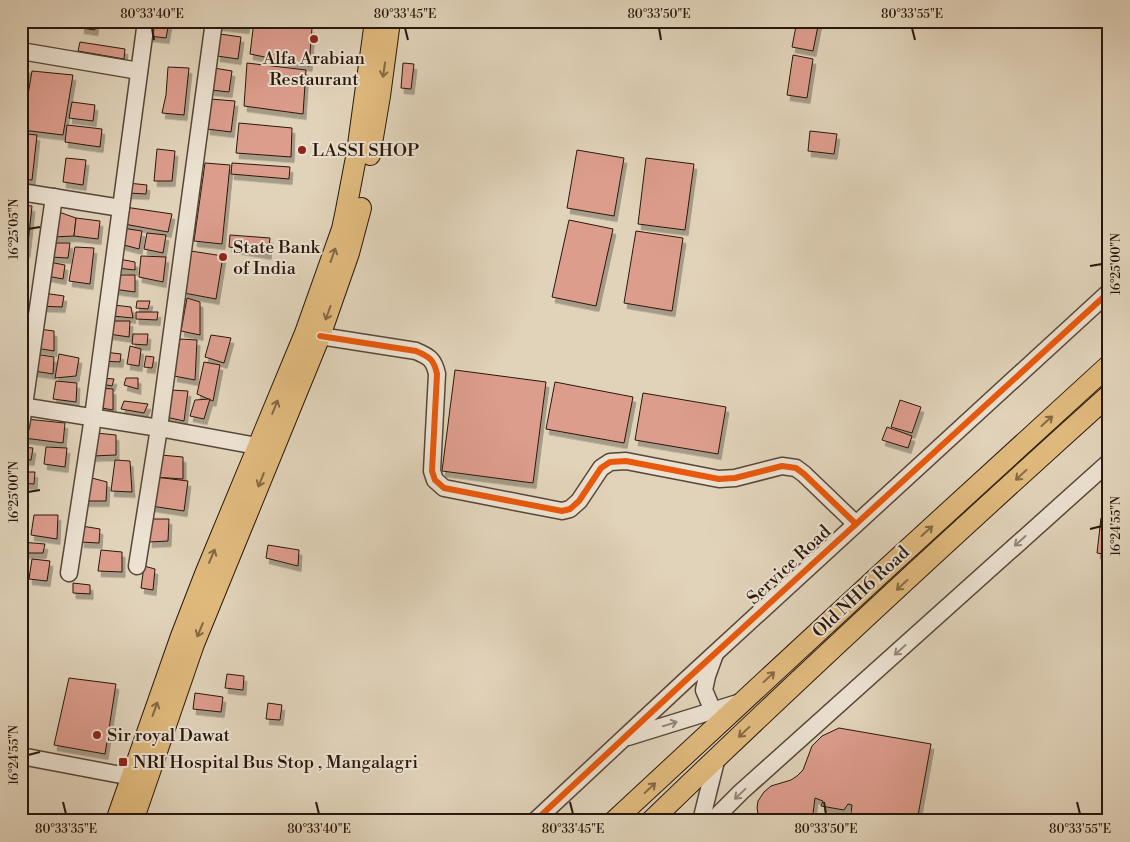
<svg xmlns="http://www.w3.org/2000/svg" width="1130" height="842" viewBox="0 0 1130 842" font-family="'Libre Bodoni',serif">
<defs>
<filter id="shadow"><feDropShadow dx="3" dy="5.5" stdDeviation="0" flood-color="#0004"/></filter>
</defs>
<rect width="100%" height="100%" fill="#e1d3ba"/>
<filter id="stains"><feTurbulence type="fractalNoise" baseFrequency=".004" numOctaves="4"/><feColorMatrix values="0 0 0 0 .2 0 0 0 0 .09 0 0 0 0 .02 0 0 0 .5 -.17"/></filter>
<radialGradient id="worn" r=".72"><stop offset=".6" stop-color="#630" stop-opacity="0"/><stop offset="1" stop-color="#630" stop-opacity=".3"/></radialGradient>
<g fill="#dd9d8d" stroke="#29180c" filter="url(#shadow)">
<polygon points="82,21 96,21 95,30 81,28"/>
<polygon points="152,21 169,22 166,38 149,36"/>
<polygon points="219,21 247,21 246,28 218,25"/>
<polygon points="254,21 287,21 287,25 312,28 309,66 250,54"/>
<polygon points="797,21 819,21 813,51 792,47"/>
<polygon points="220,34 241,37 238,59 217,56"/>
<polygon points="80,42 125,49 124,59 78,51"/>
<polygon points="793,55 813,59 807,98 787,95"/>
<polygon points="247,63 306,70 303,114 244,106"/>
<polygon points="403,63 414,64 411,89 401,88"/>
<polygon points="21,67 28,68 23,121 21,121"/>
<polygon points="168,67 189,68 184,115 162,113 166,95"/>
<polygon points="214,68 232,71 229,92 211,90"/>
<polygon points="32,71 73,75 63,135 22,130"/>
<polygon points="210,99 235,101 231,132 207,129"/>
<polygon points="72,102 95,105 93,121 69,118"/>
<polygon points="239,123 292,128 291,157 236,153"/>
<polygon points="67,125 102,129 100,147 65,142"/>
<polygon points="810,131 837,134 834,154 808,151"/>
<polygon points="27,134 37,135 32,180 21,179"/>
<polygon points="157,149 175,151 172,181 154,181"/>
<polygon points="577,150 624,158 614,216 567,208"/>
<polygon points="66,158 86,160 83,185 63,182"/>
<polygon points="646,158 694,164 685,230 638,224"/>
<polygon points="205,163 230,165 222,244 194,241"/>
<polygon points="232,163 290,167 289,179 231,174"/>
<polygon points="128,183 147,185 146,194 128,193"/>
<polygon points="21,205 32,206 27,252 21,251"/>
<polygon points="125,207 172,214 168,232 124,224"/>
<polygon points="56,211 76,218 74,236 53,237"/>
<polygon points="76,218 100,221 98,239 74,236"/>
<polygon points="569,220 613,229 596,306 552,297"/>
<polygon points="122,228 142,231 139,249 120,244"/>
<polygon points="636,231 683,238 672,311 624,303"/>
<polygon points="147,233 166,235 163,253 144,249"/>
<polygon points="230,235 270,238 268,254 229,247"/>
<polygon points="47,243 70,243 68,258 50,257"/>
<polygon points="75,247 94,248 90,284 69,281"/>
<polygon points="191,251 223,256 216,299 184,293"/>
<polygon points="141,256 166,257 163,282 139,277"/>
<polygon points="119,259 135,262 135,270 117,268"/>
<polygon points="49,262 65,265 63,279 47,276"/>
<polygon points="115,275 135,275 135,292 113,289"/>
<polygon points="43,293 64,296 62,307 38,306"/>
<polygon points="187,298 200,302 200,335 181,331"/>
<polygon points="137,301 150,301 148,309 136,308"/>
<polygon points="114,305 131,307 133,318 112,316"/>
<polygon points="136,312 158,312 157,320 136,319"/>
<polygon points="113,321 130,321 129,337 109,334"/>
<polygon points="39,329 54,331 54,351 36,348"/>
<polygon points="133,334 148,334 147,345 132,344"/>
<polygon points="211,335 231,338 224,363 205,357"/>
<polygon points="180,339 197,340 195,380 174,376"/>
<polygon points="130,346 141,349 139,366 127,364"/>
<polygon points="105,352 121,354 120,362 103,361"/>
<polygon points="34,354 54,357 53,374 34,371"/>
<polygon points="59,354 79,358 76,376 55,378"/>
<polygon points="146,356 154,357 152,368 144,367"/>
<polygon points="204,362 220,365 213,401 197,394"/>
<polygon points="455,370 546,382 533,483 442,471"/>
<polygon points="102,378 114,379 112,386 102,384"/>
<polygon points="126,378 138,378 138,389 124,385"/>
<polygon points="56,381 77,383 76,402 53,399"/>
<polygon points="555,382 633,397 624,443 546,429"/>
<polygon points="101,388 113,389 113,410 96,407"/>
<polygon points="170,390 188,391 184,421 166,417"/>
<polygon points="643,393 726,407 718,454 635,440"/>
<polygon points="210,399 204,419 190,416 195,400"/>
<polygon points="900,400 921,407 912,433 891,427"/>
<polygon points="124,401 148,404 144,413 121,409"/>
<polygon points="26,419 65,423 63,443 24,438"/>
<polygon points="887,427 912,436 908,448 882,440"/>
<polygon points="96,433 116,435 116,455 92,456"/>
<polygon points="23,447 33,448 31,460 21,459"/>
<polygon points="46,447 67,448 65,467 44,464"/>
<polygon points="161,455 183,457 183,479 155,477"/>
<polygon points="115,460 130,461 132,492 111,491"/>
<polygon points="21,472 35,472 34,484 21,483"/>
<polygon points="88,477 107,482 106,501 86,501"/>
<polygon points="155,477 188,481 184,511 151,506"/>
<polygon points="21,497 26,498 25,508 21,508"/>
<polygon points="34,515 58,515 57,539 31,535"/>
<polygon points="1101,518 1109,519 1109,555 1097,553"/>
<polygon points="152,519 169,519 168,541 149,542"/>
<polygon points="82,526 100,529 99,543 81,542"/>
<polygon points="21,542 45,544 43,553 21,553"/>
<polygon points="268,545 299,550 298,566 266,558"/>
<polygon points="101,550 122,552 122,572 98,571"/>
<polygon points="32,559 50,561 47,581 29,579"/>
<polygon points="144,566 155,569 153,590 141,588"/>
<polygon points="73,583 90,585 90,594 73,593"/>
<polygon points="227,674 244,676 243,690 225,688"/>
<polygon points="69,678 116,684 105,754 54,745"/>
<polygon points="195,693 223,697 221,712 193,709"/>
<polygon points="268,703 282,705 280,720 266,719"/>
<polygon points="839,728 931,744 917,821 850,821 852,805 848,804 844,810 821,806 823,801 815,798 812,821 760,821 759,819 757,808 758,801 764,792 771,786 791,780 797,776 803,770 812,746 822,736"/>
</g>
<g fill="none" stroke-linecap="round" stroke-linejoin="round">
<defs>
<g id="minor">
<polyline points="21,51 139,71"/>
<polyline points="21,192 121,208"/>
<path d="M320,336L416,351C430,357 434,360 437,374L432,471L435,480L444,488L562,511L570,509L579,501L601,468L610,462L626,461L719,479L735,478L782,466L796,468L804,474L856,524"/>
<polyline points="21,406 159,428 268,448"/>
<polyline points="21,426 54,197"/>
<polyline points="137,566 159,428 214,21"/>
<polyline points="69,573 93,417 146,21"/>
<polyline points="713,711 704,690 707,676 715,654"/>
<polyline points="628,737 741,702"/>
<polyline points="21,756 142,779"/>
<polyline points="535,821 686,680 1109,292"/>
<polyline points="701,821 717,757"/>
<polyline points="712,821 741,792 1109,462"/>
</g>
<g id="major">
<polyline points="370,155 380,96 390,21"/>
<polyline points="116,821 181,636 205,574 305,333 342,229 345,215 357,152 375,21"/>
<polyline points="133,821 194,644 320,336 349,253 361,208"/>
<polyline points="614,821 887,568 1109,365"/>
<path d="M651,821C801,676 954,535 1109,395"/>
</g>
</defs>
<use href="#minor" stroke="#574738" stroke-width="19"/>
<use href="#major" stroke="#29180c" stroke-width="22"/>
<use href="#minor" stroke="#ece2d2" stroke-width="16"/>
<use href="#major" stroke="#e0ba7d" stroke-width="20"/>
<defs>
<g id="cycleway">
<path d="M320,336L416,351C430,357 434,360 437,374L432,471L435,480L444,488L562,511L570,509L579,501L601,468L610,462L626,461L719,479L735,478L782,466L796,468L804,474L856,524"/>
<polyline points="535,821 686,680 1109,292"/>
</g>
</defs>
<use href="#cycleway" stroke="#ece2d2" stroke-width="9"/>
<use href="#cycleway" stroke="#e8590c" stroke-width="6"/>
</g>
<defs><path id="oneway-shaft" d="M-6 0H5M1.5-3L5.5 0L1.5 3" fill="none" stroke-width="1.6" stroke-linecap="round" stroke-linejoin="round" transform="scale(1.25)"/></defs>
<g stroke="#846944">
<use href="#oneway-shaft" transform="translate(384 70) rotate(98)"/>
<use href="#oneway-shaft" transform="translate(333 255) rotate(-71)"/>
<use href="#oneway-shaft" transform="translate(328 313) rotate(110)"/>
<use href="#oneway-shaft" transform="translate(275 407) rotate(-68)"/>
<use href="#oneway-shaft" transform="translate(1047 421) rotate(-42)"/>
<use href="#oneway-shaft" transform="translate(1021 475) rotate(137)"/>
<use href="#oneway-shaft" transform="translate(261 480) rotate(112)"/>
<use href="#oneway-shaft" transform="translate(927 531) rotate(-42)"/>
<use href="#oneway-shaft" transform="translate(212 556) rotate(-67)"/>
<use href="#oneway-shaft" transform="translate(902 585) rotate(137)"/>
<use href="#oneway-shaft" transform="translate(200 630) rotate(112)"/>
<use href="#oneway-shaft" transform="translate(769 677) rotate(-43)"/>
<use href="#oneway-shaft" transform="translate(155 709) rotate(-70)"/>
<use href="#oneway-shaft" transform="translate(744 732) rotate(137)"/>
<use href="#oneway-shaft" transform="translate(650 788) rotate(-43)"/>
</g>
<g stroke="#948779">
<use href="#oneway-shaft" transform="translate(1020 541) rotate(138)"/>
<use href="#oneway-shaft" transform="translate(900 650) rotate(138)"/>
<use href="#oneway-shaft" transform="translate(670 724) rotate(-17)"/>
<use href="#oneway-shaft" transform="translate(740 794) rotate(137)"/>
</g>
<path fill="none" stroke="#29180c" stroke-width="2" d="M152,28L154,40M405,28L408,40M659,28L661,40M912,28L915,40M28,229L40,227M1090,266L1102,264M28,492L40,490M1090,529L1102,526M28,755L40,752M63,802L66,814M316,802L319,814M570,802L573,814M824,802L826,814M1077,802L1080,814"/>
<g fill="#8f2418" stroke="#ece2d2" stroke-width="2">
<circle cx="314" cy="39" r="5"/>
<circle cx="302" cy="150" r="5"/>
<circle cx="223" cy="257" r="5"/>
<circle cx="97" cy="735" r="5"/>
<rect x="118" y="757" width="10" height="10" rx="2.5"/>
</g>
<g text-anchor="middle" dominant-baseline="central" stroke-width="4" stroke-linejoin="round" paint-order="stroke">
<g font-size="18" fill="#29180c" stroke="#ece2d2" text-anchor="start">
<text x="314" y="58" text-anchor="middle">Alfa Arabian<tspan x="314" dy="21">Restaurant</tspan></text>
<text x="312" y="150">LASSI SHOP</text>
<text x="233" y="247">State Bank<tspan x="233" dy="21">of India</tspan></text>
<text x="107" y="735">Sir royal Dawat</text>
<text x="133" y="762">NRI Hospital Bus Stop , Mangalagri</text>
</g>
<g font-size="18" fill="#29180c" stroke="#ece2d2">
<text transform="translate(789 565) rotate(-43)">Service Road</text>
<text transform="translate(861 592) rotate(-43)">Old NH16 Road</text>
</g>
</g>
<rect width="1130" height="842" fill="none" stroke="#e1d3ba" stroke-width="55"/>
<rect x="28" y="28" width="1074" height="786" fill="none" stroke="#29180c" stroke-width="2"/>
<g font-size="12" text-anchor="middle" fill="#29180c">
<text x="152" y="18">80°33'40"E</text>
<text x="405" y="18">80°33'45"E</text>
<text x="659" y="18">80°33'50"E</text>
<text x="912" y="18">80°33'55"E</text>
<text transform="translate(14 229) rotate(-90)" y="4">16°25'05"N</text>
<text transform="translate(1116 264) rotate(-90)" y="4">16°25'00"N</text>
<text transform="translate(14 492) rotate(-90)" y="4">16°25'00"N</text>
<text transform="translate(1116 526) rotate(-90)" y="4">16°24'55"N</text>
<text transform="translate(14 755) rotate(-90)" y="4">16°24'55"N</text>
<text x="66" y="833">80°33'35"E</text>
<text x="319" y="833">80°33'40"E</text>
<text x="573" y="833">80°33'45"E</text>
<text x="826" y="833">80°33'50"E</text>
<text x="1080" y="833">80°33'55"E</text>
</g>
<rect width="100%" height="100%" filter="url(#stains)"/>
<rect width="100%" height="100%" fill="url(#worn)"/>
</svg>
